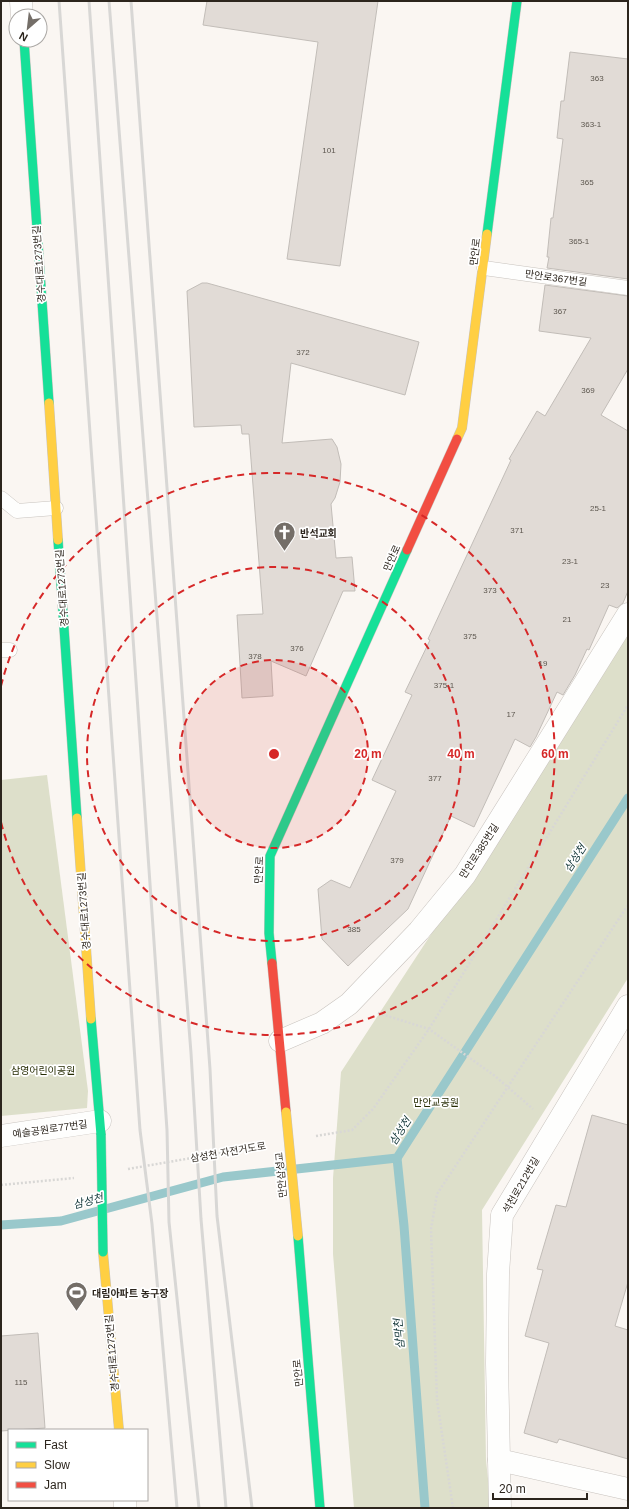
<svg xmlns="http://www.w3.org/2000/svg" width="629" height="1509" viewBox="0 0 629 1509" font-family="Arial,'Noto Sans KR',sans-serif">
<rect width="100%" height="100%" fill="#faf6f2"/>
<g fill="#dddfca">
<polygon points="628,633 628,978 482,1210 486,1460 491,1508 354,1508 333,1254 333,1178 341,1072"/>
<polygon points="47,775 88,1091 87,1108 1,1116 1,780"/>
</g>
<g fill="none" stroke-linecap="round" stroke-linejoin="round">
<g stroke="#99c8cb" stroke-width="9">
<polyline points="397,1158 404,1226 425,1508"/>
<polyline points="1,1225 61,1221 223,1177 397,1158 628,798"/>
</g>
</g>
<g fill="#e1dbd6" stroke="#c2bdb8">
<polygon points="207,1 378,1 340,266 287,259 318,42 203,25"/>
<polygon points="570,52 628,59 628,279 547,268 549,257 547,257 551,218 553,218 563,139 557,138 561,101 564,101"/>
<polygon points="202,283 207,283 419,342 405,395 291,363 282,443 332,439 337,447 341,464 340,482 335,498 331,504 336,558 352,557 355,591 343,591 306,676 271,661 273,696 242,698 237,615 263,614 249,434 242,434 241,425 194,427 187,291"/>
<polygon points="545,285 628,296 628,369 601,415 628,431 628,591 623,603 617,608 609,605 589,650 587,649 575,675 563,695 557,692 536,737 530,747 515,739 474,827 451,816 408,909 348,966 322,939 318,889 331,880 350,888 396,791 372,780 412,695 405,692 430,640 428,639 511,460 509,459 537,411 545,416 591,338 539,331"/>
<polygon points="592,1115 628,1125 628,1282 615,1326 628,1330 628,1459 559,1439 557,1443 524,1433 549,1343 525,1336 543,1270 537,1269 556,1205 566,1207"/>
<polygon points="38,1333 45,1428 1,1431 1,1336"/>
</g>
<g fill="none" stroke-linecap="round" stroke-linejoin="round">
<defs>
<g id="lane">
<polyline points="484,268 628,288"/>
<polyline points="1,498 17,511 56,508"/>
<polyline points="1,650 10,650"/>
</g>
<g id="street">
<polyline points="21,1 22,16"/>
<polyline points="280,1041 322,1023 349,1004 419,931 465,875 628,614"/>
<polyline points="1,1136 100,1121"/>
<polyline points="499,1460 628,1489"/>
<polyline points="125,1500 125,1508"/>
<polyline points="500,1508 497,1363 498,1274 502,1215 628,1006"/>
</g>
<g id="fast">
<polyline points="24,40 49,403"/>
<polyline points="487,234 517,1"/>
<polyline points="58,540 77,818"/>
<polyline points="272,963 269,933 270,856 407,550"/>
<polyline points="91,1019 101,1135"/>
<polyline points="298,1236 320,1508"/>
</g>
<g id="slow">
<polyline points="49,403 58,540"/>
<polyline points="457,439 462,428 487,234"/>
<polyline points="77,818 91,1019"/>
<polyline points="103,1252 119,1430"/>
</g>
<g id="jam">
<polyline points="407,550 457,439"/>
<polyline points="272,963 286,1112"/>
</g>
</defs>
<use href="#lane" stroke="#c8c3be" stroke-width="15"/>
<use href="#street" stroke="#c8c3be" stroke-width="23"/>
<use href="#fast" stroke="#c8c3be" stroke-width="10"/>
<use href="#slow" stroke="#c8c3be" stroke-width="10"/>
<use href="#jam" stroke="#c8c3be" stroke-width="10"/>
<g stroke="#d8d7d5" stroke-width="2.5" stroke-dasharray="2 2" stroke-linecap="butt">
<polyline points="378,1013 429,1029 495,1076 533,1109"/>
<polyline points="316,1136 352,1130 373,1109 429,1029 628,705"/>
<polyline points="128,1169 261,1146"/>
<polyline points="1,1185 74,1178"/>
<polyline points="453,1508 437,1400 431,1229 437,1194 628,905"/>
</g>
<use href="#lane" stroke="#fefefd" stroke-width="14"/>
<use href="#street" stroke="#fefefd" stroke-width="22"/>
<use href="#fast" stroke="#16e098" stroke-width="9"/>
<use href="#slow" stroke="#ffcf43" stroke-width="9"/>
<use href="#jam" stroke="#f24e42" stroke-width="9"/>
<g stroke="#d8d7d5" stroke-width="3">
<polyline points="59,1 140,1130 152,1224 177,1508"/>
<polyline points="89,1 167,1130 169,1222 199,1508"/>
<polyline points="109,1 191,1053 201,1219 226,1508"/>
<polyline points="131,1 210,1069 217,1216 252,1508"/>
</g>
<defs>
<polyline id="fast-bridge" points="101,1135 103,1252"/>
<polyline id="slow-bridge" points="286,1112 298,1236"/>
</defs>
<use href="#fast-bridge" stroke="#c8c3be" stroke-width="10" stroke-linecap="butt"/>
<use href="#slow-bridge" stroke="#c8c3be" stroke-width="10" stroke-linecap="butt"/>
<use href="#fast-bridge" stroke="#16e098" stroke-width="9"/>
<use href="#slow-bridge" stroke="#ffcf43" stroke-width="9"/>
</g>
<circle cx="274" cy="754" r="94" fill="#d62828" fill-opacity=".12"/>
<g fill="none" stroke="#d62828" stroke-width="2" stroke-dasharray="7 5">
<circle cx="274" cy="754" r="94"/>
<circle cx="274" cy="754" r="187"/>
<path d="M1 686A281 281 0 1 1 1 822"/>
</g>
<defs>
<symbol id="church-pin" viewBox="-11 -11 22 30"><path d="M0 17L-7.5 6A9.5 9.5 0 1 1 7.5 6Z" fill="#746e68" stroke="#fff"/><path d="M-1.2-6h2.4v3.5h3.3v2.4h-3.3V6h-2.4V-.1h-3.3v-2.4h3.3Z" fill="#fff"/></symbol>
<symbol id="stadium-pin" viewBox="-11 -11 22 30"><path d="M0 17L-7.5 6A9.5 9.5 0 1 1 7.5 6Z" fill="#746e68" stroke="#fff"/><path d="M0-5a6.5 5 0 1 0 0 10a6.5 5 0 1 0 0-10ZM-3.5-1.8h7v3.6h-7Z" fill="#fff"/></symbol>
</defs>
<g fill-rule="evenodd">
<use href="#church-pin" x="272" y="520" width="25" height="34"/>
<use href="#stadium-pin" x="64" y="1280" width="25" height="34"/>
</g>
<g text-anchor="middle" dominant-baseline="central" stroke-width="3.5" stroke-linejoin="round" paint-order="stroke">
<g font-size="8" fill="#5c564e">
<text x="597" y="78">363</text>
<text x="591" y="124">363-1</text>
<text x="329" y="150">101</text>
<text x="587" y="182">365</text>
<text x="579" y="241">365-1</text>
<text x="560" y="311">367</text>
<text x="303" y="352">372</text>
<text x="588" y="390">369</text>
<text x="598" y="508">25-1</text>
<text x="517" y="530">371</text>
<text x="570" y="561">23-1</text>
<text x="605" y="585">23</text>
<text x="490" y="590">373</text>
<text x="567" y="619">21</text>
<text x="470" y="636">375</text>
<text x="297" y="648">376</text>
<text x="255" y="656">378</text>
<text x="543" y="663">19</text>
<text x="444" y="685">375-1</text>
<text x="511" y="714">17</text>
<text x="435" y="778">377</text>
<text x="397" y="860">379</text>
<text x="354" y="929">385</text>
<text x="21" y="1382">115</text>
</g>
<g font-size="10" fill="#2c251d" stroke="#fff">
<text transform="translate(475 252) rotate(-83)">만안로</text>
<text transform="translate(39 264) rotate(-94)">경수대로1273번길</text>
<text transform="translate(556 278) rotate(8)">만안로367번길</text>
<text transform="translate(392 558) rotate(-66)">만안로</text>
<text transform="translate(62 588) rotate(-94)">경수대로1273번길</text>
<text transform="translate(479 851) rotate(-57)">만안로385번길</text>
<text transform="translate(259 870) rotate(-87)">만안로</text>
<text transform="translate(84 911) rotate(-94)">경수대로1273번길</text>
<text transform="translate(50 1129) rotate(-8)">예술공원로77번길</text>
<text transform="translate(228 1152) rotate(-10)">삼성천 자전거도로</text>
<text transform="translate(281 1175) rotate(-95)">만안삼성교</text>
<text transform="translate(521 1185) rotate(-60)">석천로212번길</text>
<text transform="translate(112 1353) rotate(-95)">경수대로1273번길</text>
<text transform="translate(298 1373) rotate(-95)">만안로</text>
</g>
<g font-size="10" font-weight="bold" fill="#2c251d" stroke="#fff" text-anchor="start">
<text x="300" y="533">반석교회</text>
<text x="92" y="1293">대림아파트 농구장</text>
</g>
<g font-size="10" fill="#272d04" stroke="#fff">
<text x="43" y="1070">삼영어린이공원</text>
<text x="436" y="1102">만안교공원</text>
</g>
<g font-size="11" font-style="italic" fill="#113537" stroke="#fff">
<text transform="translate(575 858) rotate(-57)">삼성천</text>
<text transform="translate(400 1131) rotate(-57)">삼성천</text>
<text transform="translate(88 1201) rotate(-15)">삼성천</text>
<text transform="translate(399 1334) rotate(-95)">삼막천</text>
</g>
</g>
<circle cx="274" cy="754" r="6" fill="#d62828" stroke="#fff" stroke-width="2"/>
<g font-size="12" text-anchor="middle" font-weight="bold" fill="#d62828" stroke="#fff" stroke-width="3.5" stroke-linejoin="round" paint-order="stroke">
<text x="368" y="758">20 m</text>
<text x="461" y="758">40 m</text>
<text x="555" y="758">60 m</text>
</g>
<rect width="629" height="1509" fill="none" stroke="#2c251d" stroke-width="4"/>
<rect x="8" y="1429" width="140" height="72" fill="#ffffff" stroke="#aba8a5"/>
<rect x="16" y="1442" width="20" height="6" fill="#16e098" stroke="#aba8a5"/>
<text x="44" y="1449" font-size="12" fill="#2c251d">Fast</text>
<rect x="16" y="1462" width="20" height="6" fill="#ffcf43" stroke="#aba8a5"/>
<text x="44" y="1469" font-size="12" fill="#2c251d">Slow</text>
<rect x="16" y="1482" width="20" height="6" fill="#f24e42" stroke="#aba8a5"/>
<text x="44" y="1489" font-size="12" fill="#2c251d">Jam</text>
<g transform="translate(28 28) rotate(208)"><circle r="19" fill="#ffffff" stroke="#aba8a5"/>
<path d="M0-3L7 15L0 10L-7 15Z" fill="#746e68"/>
<text y="-6" font-size="11" font-weight="bold" text-anchor="middle" fill="#2c251d">N</text>
</g>
<path d="M493 1493v6h94v-6" fill="none" stroke="#2c251d" stroke-width="2"/>
<text x="499" y="1493" font-size="12" fill="#2c251d" stroke="#ffffff" stroke-width="3" paint-order="stroke">20 m</text>
</svg>
